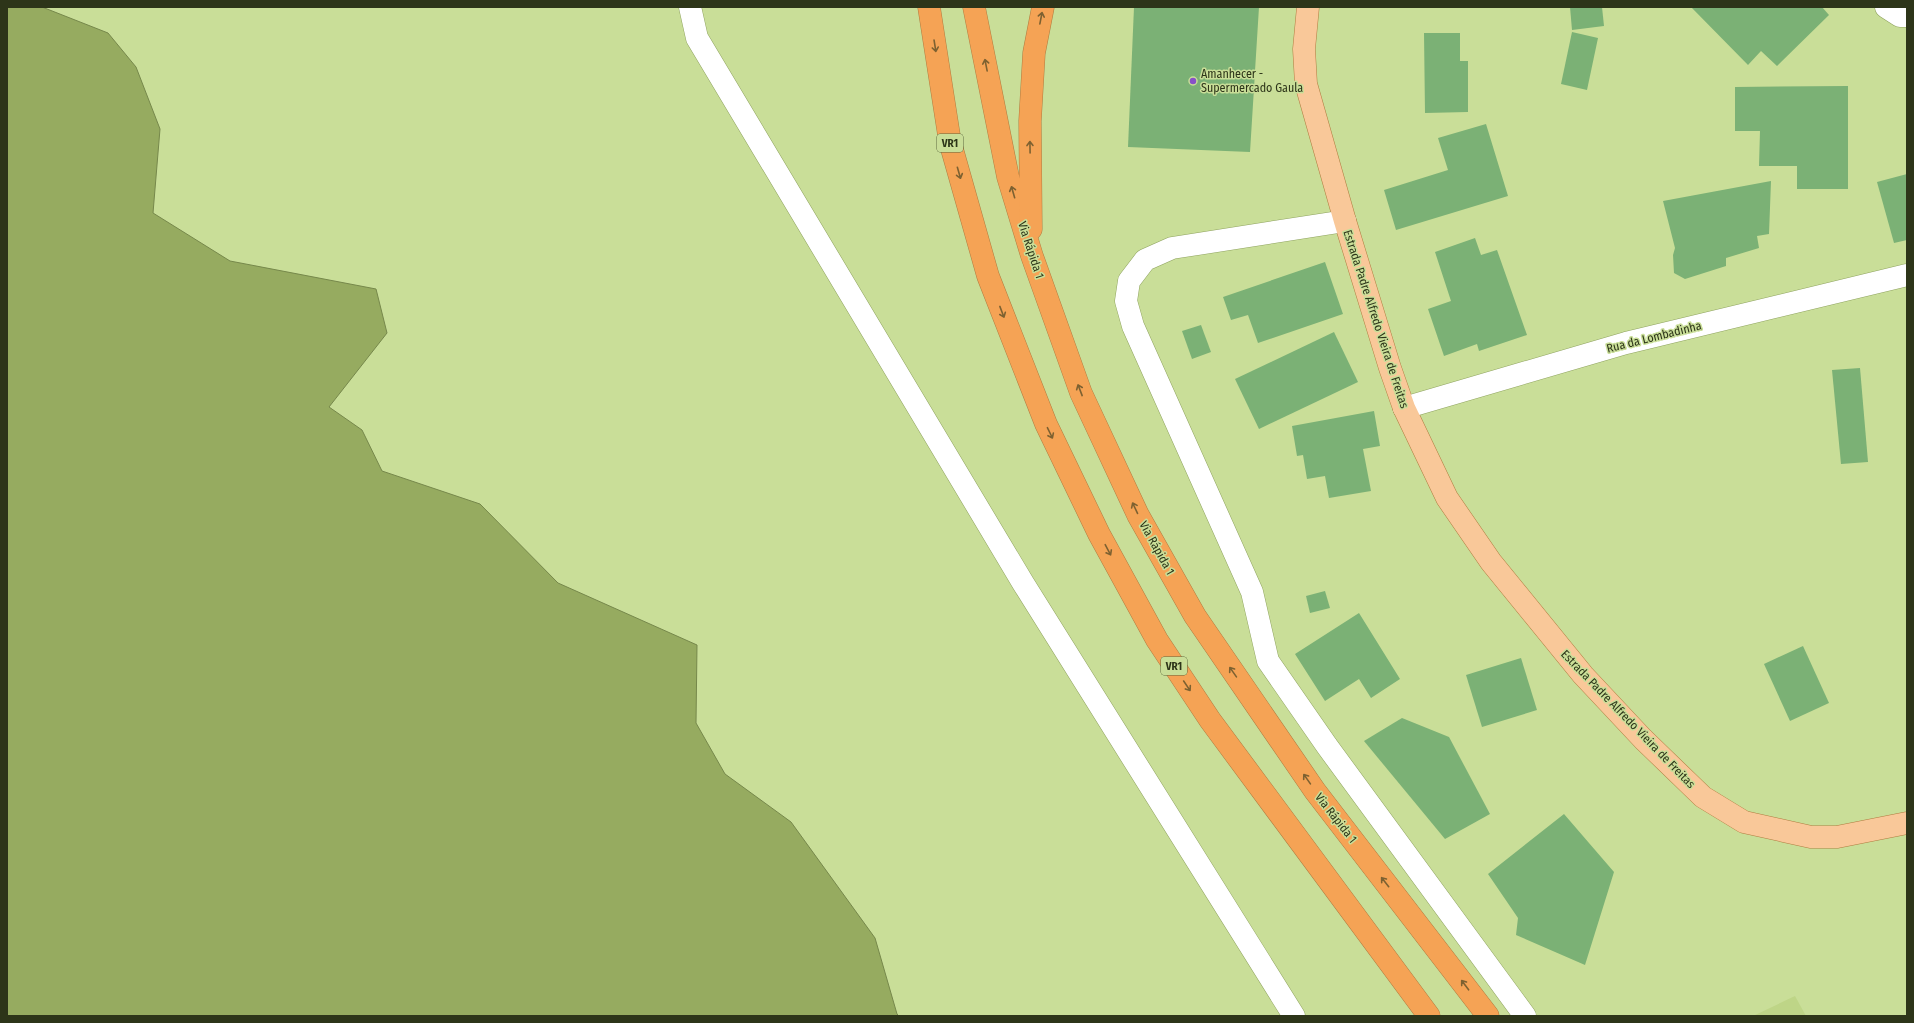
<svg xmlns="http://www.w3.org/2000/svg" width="1914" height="1023" viewBox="0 0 1914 1023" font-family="'Fira Sans Condensed',sans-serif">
<rect width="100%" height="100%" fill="#c9de98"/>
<polygon fill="#bed587" points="1795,996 1806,1016 1753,1016"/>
<polygon fill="#96ab60" stroke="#76884b" points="7,7 42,7 108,33 136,67 160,129 153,213 230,261 376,289 387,333 329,407 362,430 382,471 480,504 558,583 697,645 696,723 725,774 791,822 875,938 897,1014 899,1016 7,1016"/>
<g fill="#7bb175">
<polygon points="1134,7 1259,7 1250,152 1128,147"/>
<polygon points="1570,7 1602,7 1604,26 1572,30"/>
<polygon points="1691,7 1822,7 1829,15 1777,66 1761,51 1748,65"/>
<polygon points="1572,32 1598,38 1587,90 1561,84"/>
<polygon points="1424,33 1460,33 1460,61 1468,61 1468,112 1425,113"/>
<polygon points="1848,86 1848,189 1797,189 1797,166 1759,166 1760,131 1735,131 1735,87"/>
<polygon points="1486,124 1508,196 1396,230 1384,190 1448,170 1438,138"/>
<polygon points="1907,174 1907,240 1894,243 1877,182"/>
<polygon points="1771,181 1769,234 1757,236 1759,248 1726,258 1726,266 1685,279 1674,273 1673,255 1675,248 1663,201"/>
<polygon points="1475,238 1481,255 1497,250 1527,335 1479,351 1477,344 1444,356 1428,309 1451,301 1435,252"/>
<polygon points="1325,262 1343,314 1258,343 1248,315 1231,320 1223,297"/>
<polygon points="1201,325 1211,352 1192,359 1182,331"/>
<polygon points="1334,332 1358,382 1259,429 1235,379"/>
<polygon points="1860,368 1868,462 1841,464 1832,370"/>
<polygon points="1374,411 1380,446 1363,449 1371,491 1329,498 1325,476 1307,479 1303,455 1297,456 1292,426"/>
<polygon points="1325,591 1330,608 1310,613 1306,596"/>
<polygon points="1359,613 1400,679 1371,698 1359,679 1325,701 1295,654"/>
<polygon points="1803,646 1829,703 1790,721 1764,664"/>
<polygon points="1521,658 1537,710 1482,727 1466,675"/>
<polygon points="1402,718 1449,737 1490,814 1445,839 1364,741"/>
<polygon points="1564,814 1614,872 1585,965 1516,935 1518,918 1488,874"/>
</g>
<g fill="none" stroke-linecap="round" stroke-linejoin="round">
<defs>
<g id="minor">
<polyline points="690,7 697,38 1023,583 1294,1016"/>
<polyline points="1886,7 1900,16 1907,16"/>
<polyline points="1345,221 1172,248 1145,260 1129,281 1126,301 1133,326 1252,592 1268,661 1327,746 1525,1016"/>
<polyline points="1404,408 1626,343 1907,275"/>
</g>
<polyline id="major" points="1308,7 1304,49 1306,84 1345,221 1390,368 1404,408 1447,498 1491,562 1583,675 1643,739 1703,797 1744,822 1811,837 1837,837 1907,823"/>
<g id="highway">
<polyline points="929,7 950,142 988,276 1046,424 1099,534 1157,640 1210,720 1429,1016"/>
<polyline points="974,7 1008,177 1032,256 1081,393 1138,515 1195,616 1315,791 1488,1016"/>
<polyline points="1031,229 1030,121 1034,53 1043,7"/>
</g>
</defs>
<use href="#minor" stroke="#8fa35f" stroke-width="23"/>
<use href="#major" stroke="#af7c40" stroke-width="23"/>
<use href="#highway" stroke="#af7c40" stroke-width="23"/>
<use href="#minor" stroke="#fff" stroke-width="22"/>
<use href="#major" stroke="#f9c899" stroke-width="22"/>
<use href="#highway" stroke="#f5a355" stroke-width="22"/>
</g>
<defs><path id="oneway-shaft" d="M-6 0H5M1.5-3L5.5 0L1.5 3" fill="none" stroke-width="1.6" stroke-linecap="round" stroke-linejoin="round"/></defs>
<g stroke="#7d6131">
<use href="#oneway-shaft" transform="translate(1041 18) rotate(-79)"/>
<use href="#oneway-shaft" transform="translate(935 46) rotate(81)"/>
<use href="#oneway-shaft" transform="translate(986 65) rotate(-101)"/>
<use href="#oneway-shaft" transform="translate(1030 147) rotate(-91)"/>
<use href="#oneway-shaft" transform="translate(959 173) rotate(74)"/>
<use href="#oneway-shaft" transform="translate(1013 192) rotate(-106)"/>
<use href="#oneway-shaft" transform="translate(1002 312) rotate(69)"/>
<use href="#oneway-shaft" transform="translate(1080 390) rotate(-111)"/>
<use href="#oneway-shaft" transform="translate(1050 433) rotate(64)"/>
<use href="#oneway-shaft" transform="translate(1135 508) rotate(-115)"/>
<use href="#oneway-shaft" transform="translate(1108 550) rotate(62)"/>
<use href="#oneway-shaft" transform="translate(1233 672) rotate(-125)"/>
<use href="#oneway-shaft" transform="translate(1187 686) rotate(56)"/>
<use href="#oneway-shaft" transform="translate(1307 779) rotate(-125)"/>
<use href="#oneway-shaft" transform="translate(1385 882) rotate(-128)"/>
<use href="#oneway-shaft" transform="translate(1465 985) rotate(-127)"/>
</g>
<circle fill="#8751c8" stroke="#c9de98" stroke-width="1.5" cx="1193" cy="81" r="4"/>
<g text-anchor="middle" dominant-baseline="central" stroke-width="3" stroke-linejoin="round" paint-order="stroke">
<g fill="#c9de98" stroke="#5c683f" stroke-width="1">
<rect x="937" y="134" width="26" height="18" rx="3"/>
<rect x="1161" y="657" width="26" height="18" rx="3"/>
</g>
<g font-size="11" font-weight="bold" fill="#2d3519">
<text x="950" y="143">VR1</text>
<text x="1174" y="666">VR1</text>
</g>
<g font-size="12" fill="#2d3519" stroke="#c9de98" text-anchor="start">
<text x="1201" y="74">Amanhecer -<tspan x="1201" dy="14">Supermercado Gaula</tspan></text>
</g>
<g font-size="12" fill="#2d3519" stroke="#c9de98">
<text transform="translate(1031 250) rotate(72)">Via Rápida 1</text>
<text transform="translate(1376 319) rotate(72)">Estrada Padre Alfredo Vieira de Freitas</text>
<text transform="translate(1654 337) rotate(-14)">Rua da Lombadinha</text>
<text transform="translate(1157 548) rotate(61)">Via Rápida 1</text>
<text transform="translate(1628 719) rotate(46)">Estrada Padre Alfredo Vieira de Freitas</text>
<text transform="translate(1336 818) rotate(52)">Via Rápida 1</text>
</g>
</g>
<rect width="1914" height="1023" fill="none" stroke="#2d3519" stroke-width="16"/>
</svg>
